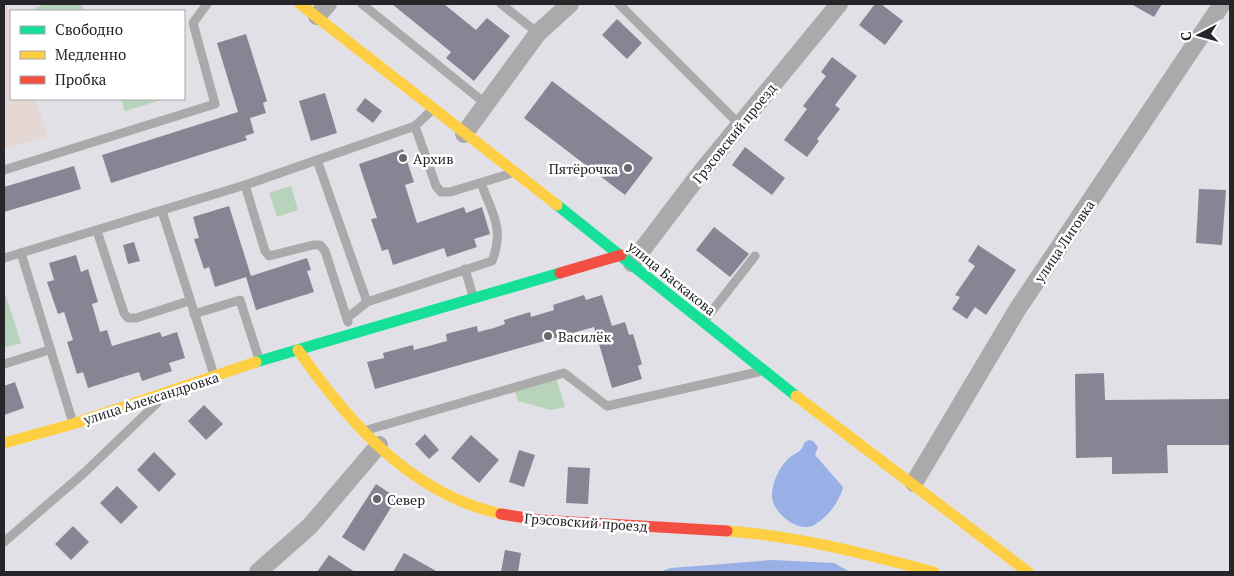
<svg xmlns="http://www.w3.org/2000/svg" width="1234" height="576" viewBox="0 0 1234 576" font-family="'PT Serif',serif">
<rect width="100%" height="100%" fill="#e1e0e6"/>
<polygon fill="#e4d7d4" points="4,4 7,4 11,19 11,99 36,99 47,136 4,149"/>
<g fill="#b8d3bb">
<polygon points="44,4 82,4 85,11 29,11"/>
<polygon points="121,99 165,99 125,111"/>
<polygon points="291,186 298,210 277,217 269,193"/>
<polygon points="6,296 21,343 4,348 4,297"/>
<polygon points="556,377 565,407 551,410 518,401 514,389"/>
</g>
<g fill="#98b0e6">
<path d="M809,440L813,441L818,447L815,455L843,487C840,501 827,518 814,525C798,534 772,512 772,496C772,483 779,467 789,458C795,453 803,451 804,443Z"/>
<polygon points="773,560 834,563 850,572 659,572 671,568"/>
</g>
<g fill="#888494">
<polygon points="392,4 444,4 476,30 487,18 510,36 474,81 446,58 451,52"/>
<polygon points="875,4 881,4 903,21 885,45 859,25"/>
<polygon points="1131,4 1162,4 1154,17"/>
<polygon points="617,19 642,43 627,59 602,35"/>
<polygon points="246,34 267,101 263,103 266,113 250,118 254,133 245,136 247,140 111,183 102,155 238,112 217,43"/>
<polygon points="832,57 857,76 835,105 840,109 817,139 819,141 807,157 784,140 807,109 803,106 826,76 821,72"/>
<polygon points="552,81 653,158 625,195 524,118"/>
<polygon points="325,93 337,133 311,141 299,101"/>
<polygon points="365,98 382,111 373,123 356,110"/>
<polygon points="745,147 785,178 772,195 732,165"/>
<polygon points="403,149 414,182 405,185 417,223 464,207 466,213 482,207 490,234 474,239 477,247 447,257 444,248 393,265 388,249 382,251 371,219 377,218 359,164"/>
<polygon points="74,166 81,189 4,212 4,187"/>
<polygon points="1199,189 1226,190 1222,245 1196,243"/>
<polygon points="229,206 251,276 307,258 311,270 307,271 314,292 256,310 246,277 215,287 209,267 204,269 194,239 199,238 193,217"/>
<polygon points="714,227 749,254 730,277 696,250"/>
<polygon points="134,242 140,261 128,264 123,245"/>
<polygon points="978,245 1016,270 986,315 975,307 967,319 952,309 960,297 955,295 975,266 968,261"/>
<polygon points="76,255 81,272 88,269 98,302 92,304 100,332 107,330 112,346 160,332 162,337 177,332 185,358 169,363 172,371 142,381 139,372 88,388 83,372 77,374 67,342 73,340 64,312 58,314 47,282 54,280 49,263"/>
<polygon points="584,295 586,300 602,295 612,326 625,322 629,335 633,334 642,364 638,366 642,379 612,388 594,327 375,389 367,362 384,358 383,353 413,345 414,350 447,341 446,334 477,326 478,332 494,328 505,324 504,320 530,312 531,317 554,310 553,305"/>
<polygon points="1104,373 1105,400 1230,399 1230,445 1167,445 1168,473 1112,474 1112,457 1076,458 1075,374"/>
<polygon points="15,382 24,408 4,415 4,386"/>
<polygon points="204,405 223,424 206,440 188,421"/>
<polygon points="425,434 439,450 429,459 415,444"/>
<polygon points="471,435 499,460 479,483 451,458"/>
<polygon points="519,450 535,455 524,487 509,482"/>
<polygon points="154,452 176,474 159,492 137,470"/>
<polygon points="568,467 590,468 588,504 566,503"/>
<polygon points="376,484 397,498 364,551 342,537"/>
<polygon points="117,486 138,507 121,524 100,503"/>
<polygon points="73,526 89,542 71,560 55,544"/>
<polygon points="505,550 521,553 518,572 501,572"/>
<polygon points="404,553 438,572 393,572"/>
<polygon points="329,555 335,559 355,572 317,572"/>
</g>
<g fill="none" stroke-linecap="round" stroke-linejoin="round">
<g stroke="#abaaaa" stroke-width="9">
<polyline points="362,4 486,104"/>
<polyline points="501,4 538,33"/>
<polyline points="619,4 741,126"/>
<polyline points="415,126 436,186 441,192 450,192 509,174"/>
<polyline points="317,160 367,302"/>
<polyline points="4,170 215,104 193,23 207,4"/>
<polyline points="245,185 265,251 269,256 313,245 320,245 325,251 348,322"/>
<polyline points="162,211 214,375"/>
<polyline points="97,231 124,313 128,318 136,318 189,301"/>
<polyline points="21,253 73,423"/>
<polyline points="4,258 245,185 415,126 432,110"/>
<polyline points="465,269 473,296"/>
<polyline points="194,314 240,300 259,359"/>
<path d="M347,318L367,302L492,261C505,229 492,213 481,183"/>
<polyline points="705,320 755,256"/>
<polyline points="4,364 49,350"/>
<polyline points="367,430 564,373 607,406 758,372"/>
<polyline points="4,542 84,473 157,403"/>
</g>
<g stroke="#abaaaa" stroke-width="18">
<polyline points="317,16 328,4"/>
<polyline points="464,134 538,33 570,4"/>
<polyline points="632,263 702,171 839,4"/>
<polyline points="914,483 1017,310 1222,4"/>
<polyline points="258,572 310,526 379,445"/>
</g>
<g stroke="#16e098" stroke-width="11">
<polyline points="557,205 796,396"/>
<polyline points="256,362 560,273"/>
</g>
<g stroke="#ffcf43" stroke-width="11">
<polyline points="300,4 557,205"/>
<path d="M298,350C349,423 411,494 501,514"/>
<polyline points="796,396 1028,572"/>
<polyline points="4,443 73,424 256,362"/>
<path d="M727,531C798,536 866,554 934,572"/>
</g>
<g stroke="#f24e42" stroke-width="11">
<polyline points="560,273 621,255"/>
<polyline points="501,514 539,520 727,531"/>
</g>
</g>
<g fill="#67666b" stroke="#fff" stroke-width="2">
<circle cx="403" cy="158" r="5"/>
<circle cx="628" cy="168" r="5"/>
<circle cx="548" cy="336" r="5"/>
<circle cx="377" cy="499" r="5"/>
</g>
<g text-anchor="middle" dominant-baseline="central" stroke-width="5" stroke-linejoin="round" paint-order="stroke">
<g font-size="14" fill="#262529" stroke="#fff">
<text transform="translate(734 133) rotate(-51)">Грэсовский проезд</text>
<text transform="translate(1064 241) rotate(-56)">улица Лиговка</text>
<text transform="translate(672 278) rotate(39)">улица Баскакова</text>
<text transform="translate(151 398) rotate(-18)">улица Александровка</text>
<text transform="translate(586 522) rotate(4)">Грэсовский проезд</text>
</g>
<g font-size="14" fill="#262529" stroke="#fff" text-anchor="start">
<text x="413" y="158">Архив</text>
<text x="618" y="168" text-anchor="end">Пятёрочка</text>
<text x="558" y="336">Василёк</text>
<text x="387" y="499">Север</text>
</g>
</g>
<rect width="1234" height="576" fill="none" stroke="#262529" stroke-width="10"/>
<rect x="10" y="10" width="175" height="90" fill="#ffffff" stroke="#a8a8a9"/>
<rect x="20" y="26" width="25" height="8" fill="#16e098" stroke="#a8a8a9"/>
<text x="55" y="35" font-size="15" fill="#262529">Свободно</text>
<rect x="20" y="51" width="25" height="8" fill="#ffcf43" stroke="#a8a8a9"/>
<text x="55" y="60" font-size="15" fill="#262529">Медленно</text>
<rect x="20" y="76" width="25" height="8" fill="#f24e42" stroke="#a8a8a9"/>
<text x="55" y="85" font-size="15" fill="#262529">Пробка</text>
<g transform="translate(1199 35) rotate(264)" stroke="#ffffff" stroke-width="4" paint-order="stroke">
<path d="M0-4L9 19L0 12L-9 19Z" fill="#262529"/>
<text y="-8" font-size="14" font-weight="bold" text-anchor="middle" fill="#262529">С</text>
</g>
</svg>
